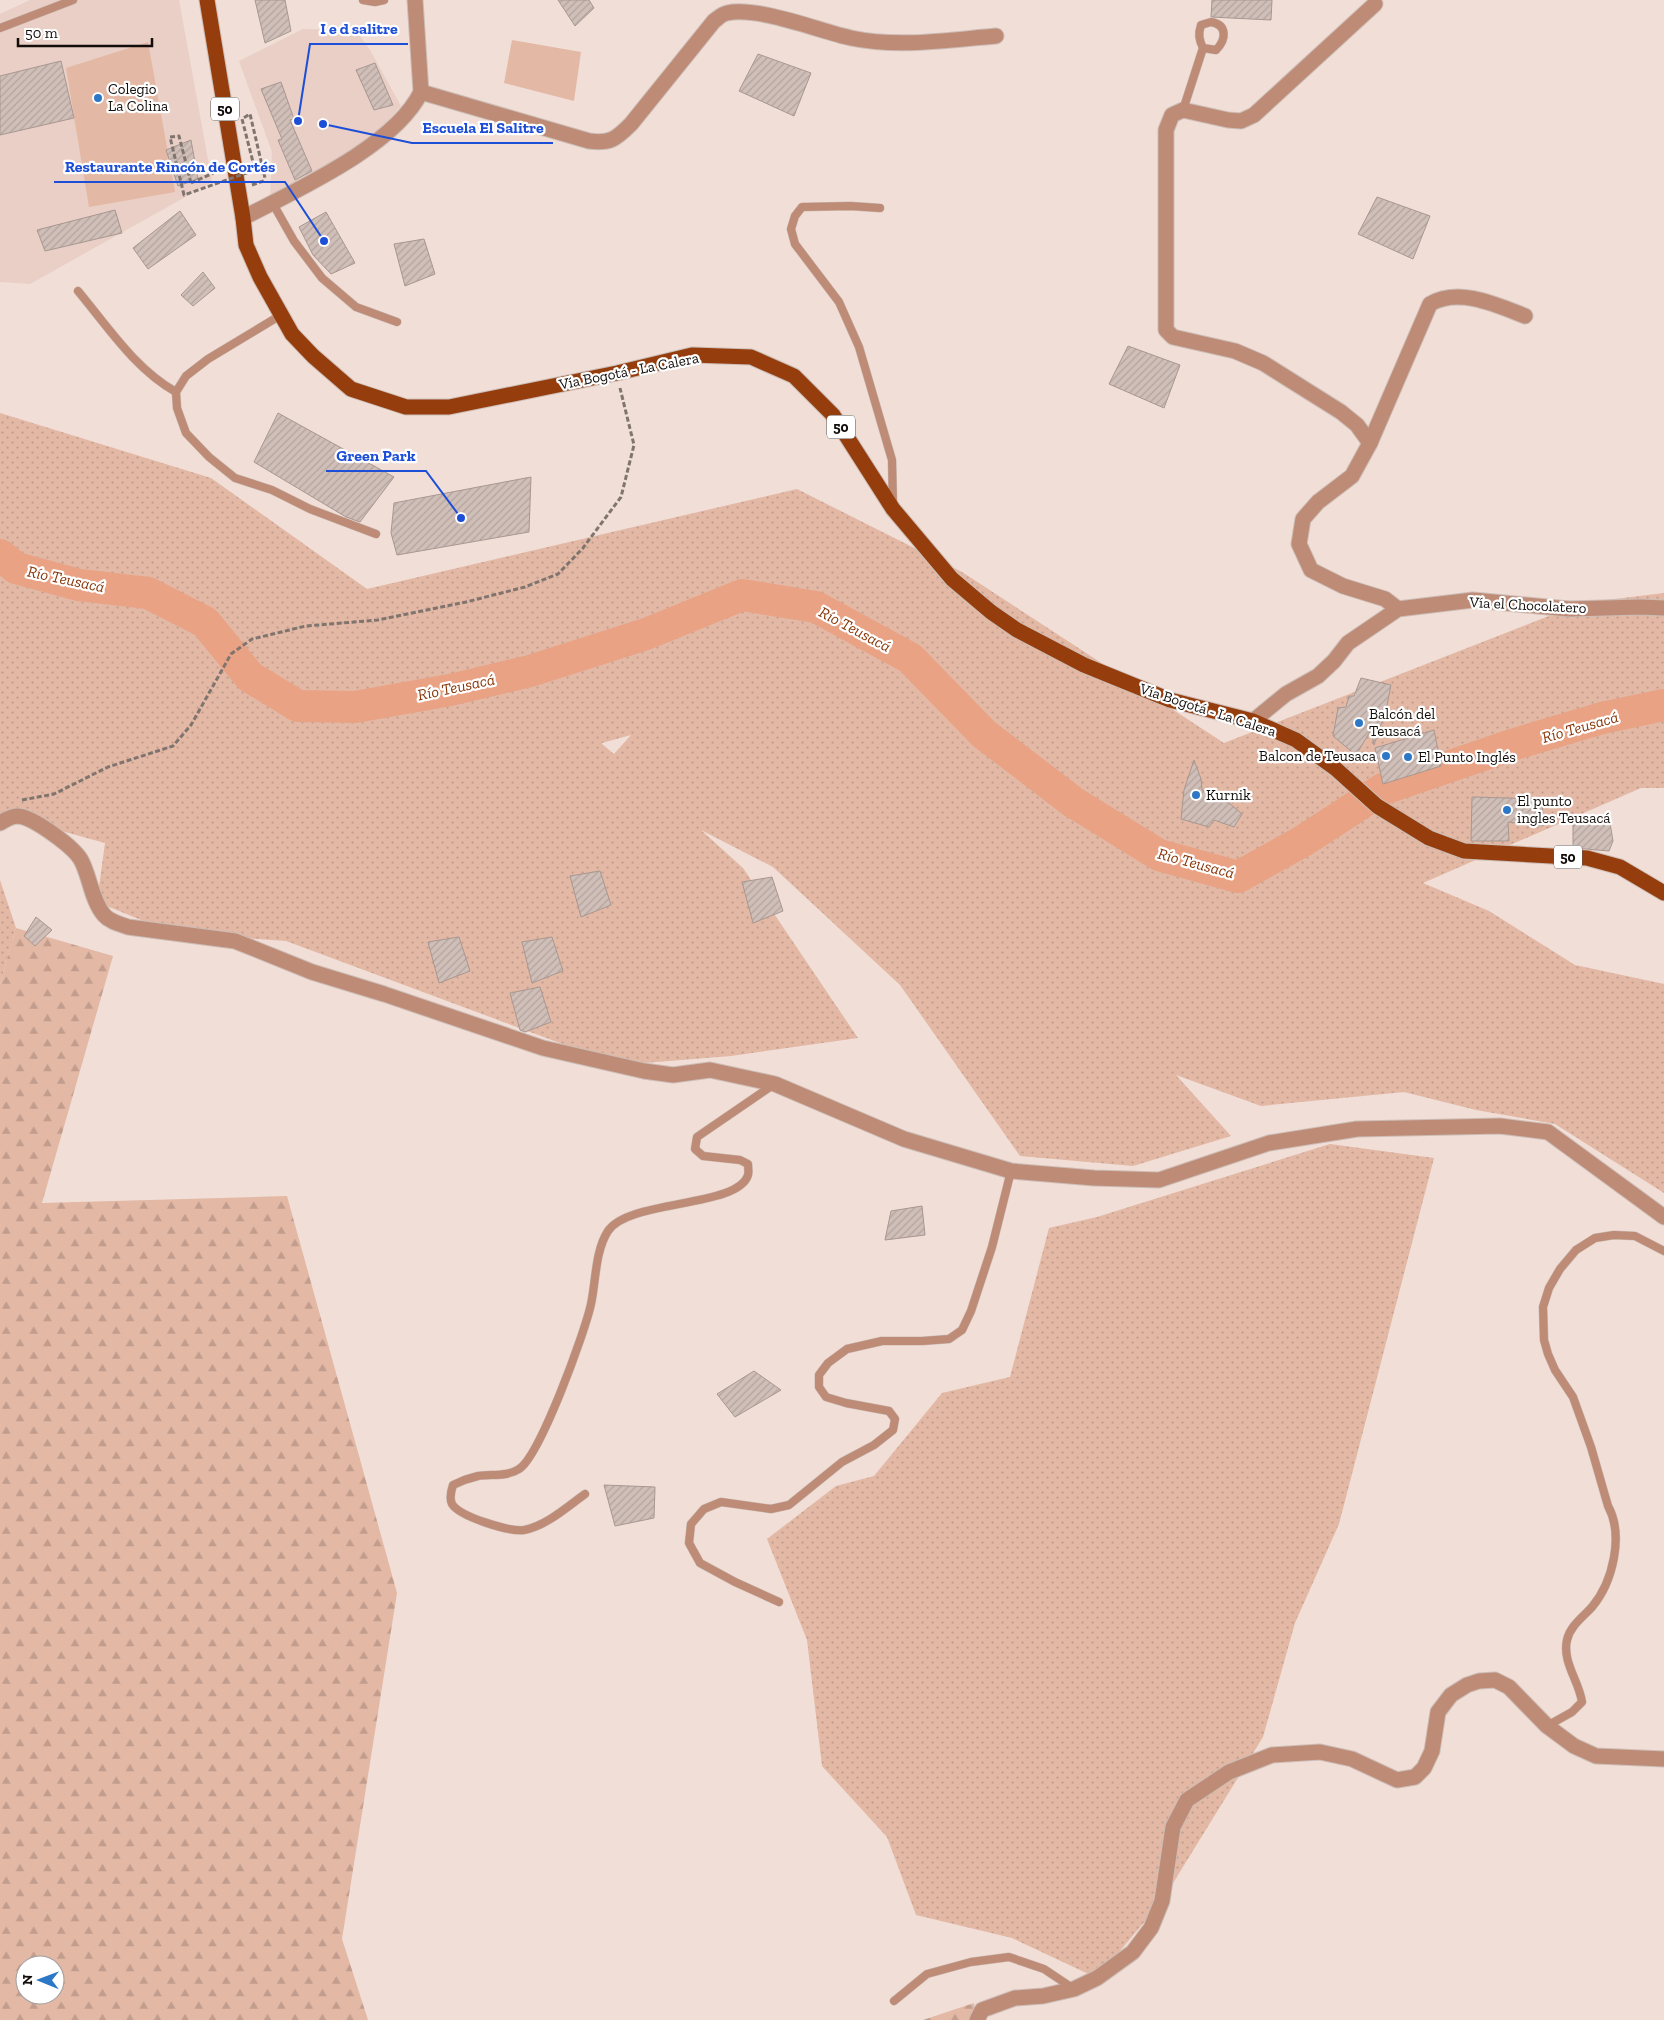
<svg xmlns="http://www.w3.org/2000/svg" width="1664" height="2020" viewBox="0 0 1664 2020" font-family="'Zilla Slab',serif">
<defs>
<pattern id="grass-dots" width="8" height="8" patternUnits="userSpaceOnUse" patternTransform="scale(1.25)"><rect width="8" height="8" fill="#e3b8a5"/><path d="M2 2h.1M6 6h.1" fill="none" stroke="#c29d8d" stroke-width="1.8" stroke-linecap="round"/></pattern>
<pattern id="forest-firs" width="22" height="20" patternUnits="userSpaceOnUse" patternTransform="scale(1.25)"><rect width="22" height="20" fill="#e3b8a5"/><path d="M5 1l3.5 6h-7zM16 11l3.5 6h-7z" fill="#c29d8d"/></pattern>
<pattern id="building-hatch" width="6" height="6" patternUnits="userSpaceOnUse" patternTransform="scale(1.25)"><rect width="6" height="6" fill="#d0bfb8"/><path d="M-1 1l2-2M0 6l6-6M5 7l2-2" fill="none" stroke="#b2a39d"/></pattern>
</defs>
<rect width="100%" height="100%" fill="#f0ded7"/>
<g fill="#e9cfc5">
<polygon points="30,0 179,0 212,182 30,284 0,282 0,14"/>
<polygon points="303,29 356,30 370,50 401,106 369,142 270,201 272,152 239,61"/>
</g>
<g fill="url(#grass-dots)" fill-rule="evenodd">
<path d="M0,413L211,478L367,589L797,489L962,572L1224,743L1582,603L1664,593V788H1641L1423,883L1489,911L1575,965L1664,984V1193L1555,1124L1476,1110L1404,1092L1261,1106L1176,1075L1231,1136L1133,1166L1020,1156L900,985L773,867L701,830L743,868L858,1038L731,1056L619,1065L286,941L173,933L97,902L105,843L0,814ZM631,735L614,754L602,744V743Z"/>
<polygon points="0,880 16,928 0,984"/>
<polygon points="1330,1144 1434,1158 1339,1524 1295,1623 1263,1737 1162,1901 1097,1978 1012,1938 916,1915 887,1837 822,1766 807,1640 767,1539 836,1486 874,1476 942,1393 1010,1377 1049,1228 1097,1217"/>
</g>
<g fill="url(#forest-firs)" fill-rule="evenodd">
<path d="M16,928L113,956L42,1203L287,1196L397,1593L342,1939L368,2020H0V984ZM25,1965H55V1995H25Z"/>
<polygon points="974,2003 975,2020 923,2020"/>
</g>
<g fill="#e3b8a5">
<polygon points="512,40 581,52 574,101 504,83"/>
<polygon points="148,42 175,192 89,207 66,68"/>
</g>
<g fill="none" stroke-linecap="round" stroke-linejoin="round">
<polyline stroke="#e9a284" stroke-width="32" points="0,555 16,568 79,585 148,593 205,622 250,677 298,706 355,707 450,690 530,671 646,634 742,595 816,607 910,658 984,734 1073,802 1159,855 1238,877 1303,841 1383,789 1515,744 1602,718 1664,705"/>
</g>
<g fill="url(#building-hatch)" stroke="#a89790">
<polygon points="255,0 285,0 291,31 265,43"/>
<polygon points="558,0 589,0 594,8 575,26"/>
<polygon points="1212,0 1272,0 1271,20 1211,17"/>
<polygon points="758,54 811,73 794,116 739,91"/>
<polygon points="61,61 74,118 0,135 0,76"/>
<polygon points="375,63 393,105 374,110 356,70"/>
<polygon points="281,82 294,119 290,120 312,171 295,180 278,140 282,139 261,89"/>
<polygon points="191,140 198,179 178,186 166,150"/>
<polygon points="1377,197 1430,216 1413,259 1358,234"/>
<polygon points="115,210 122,233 45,251 37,230"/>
<polygon points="180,211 196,235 148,269 133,248"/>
<polygon points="326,212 355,263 331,274 313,255 299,227"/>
<polygon points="424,239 435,274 405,286 394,244"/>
<polygon points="203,272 215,288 193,306 181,295"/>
<polygon points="1128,346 1180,365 1164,408 1109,384"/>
<polygon points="278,413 394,477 360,522 346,517 254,462"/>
<polygon points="531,477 529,532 397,555 391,533 394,503"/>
<polygon points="1361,678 1391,685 1386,710 1374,745 1371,730 1356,755 1333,736 1338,708 1346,707 1349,696 1354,696"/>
<polygon points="1434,730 1441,766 1383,784 1375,748"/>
<polygon points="1194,760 1201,779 1202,790 1217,800 1229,803 1242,814 1234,827 1214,820 1209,827 1181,819 1184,790"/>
<polygon points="1472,797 1542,799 1543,826 1508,822 1509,841 1471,841"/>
<polygon points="1573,823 1610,823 1613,841 1609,851 1573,848"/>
<polygon points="600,871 611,905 581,917 570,876"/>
<polygon points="772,877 783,911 753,923 742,882"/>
<polygon points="36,917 52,930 35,946 24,936"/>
<polygon points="459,937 470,971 439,983 428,942"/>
<polygon points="552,937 563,971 532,983 522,942"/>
<polygon points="540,987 551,1022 525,1032 520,1030 510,993"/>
<polygon points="922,1206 925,1235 885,1240 891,1211"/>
<polygon points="754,1371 781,1390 735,1417 717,1394"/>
<polygon points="604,1485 655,1487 654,1518 615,1526"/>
</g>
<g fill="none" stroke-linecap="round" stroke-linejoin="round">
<defs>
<g id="lane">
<polyline points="363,0 375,2 384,0"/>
<path d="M1211,22C1228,25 1226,40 1216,50L1203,48C1199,40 1198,34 1201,25Z"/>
<polyline points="0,28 73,0"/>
<polyline points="1183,110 1203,48"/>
<polyline points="272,202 294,241 322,278 356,307 397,322"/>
<polyline points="880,208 850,206 802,207 795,216 791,229 795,244 839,302 859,347 892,460 893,504"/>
<path d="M78,291C108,327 135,369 176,392"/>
<polyline points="281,315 208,359 186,376 176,392 177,408 186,433 209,457 235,478 272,490 310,509 376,534"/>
<path d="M585,1494C567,1507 546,1526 524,1530C510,1532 460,1517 452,1504C449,1498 451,1491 453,1485C461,1481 469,1478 478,1476C491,1474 507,1477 519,1469C540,1456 585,1332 591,1304C596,1281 595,1251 608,1231C629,1199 738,1208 748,1175C749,1172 748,1167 748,1164L740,1160L703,1156L695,1149L697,1137L773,1085"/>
<polyline points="779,1602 735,1582 700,1563 689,1543 691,1524 704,1509 721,1502 771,1509 789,1505 842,1462 874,1445 893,1430 895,1419 889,1411 846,1403 826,1397 819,1387 819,1375 828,1363 847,1349 882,1341 922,1341 949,1339 962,1330 971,1311 992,1247 1011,1171"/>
<path d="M1547,1726L1572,1712L1582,1702C1579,1681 1562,1662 1567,1640C1570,1626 1583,1617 1592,1607C1613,1582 1624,1535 1608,1506L1591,1447L1573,1397L1555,1370L1548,1354L1544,1340L1543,1307L1549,1288L1560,1269L1576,1250L1595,1238L1614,1235L1635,1236L1664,1251"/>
<polyline points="894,2001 927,1974 971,1962 1009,1957 1044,1969 1074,1989"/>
</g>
<g id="street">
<path d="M421,92L589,141C610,144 616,139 631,124L714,21C718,18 722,14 727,13C758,6 819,31 851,38C898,48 948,40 996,36"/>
<path d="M243,218C296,190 395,146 421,92L415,0"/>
<polyline points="1370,443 1357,425 1341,412 1263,363 1235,351 1173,337 1166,330 1166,130 1172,115 1183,110 1228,120 1241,121 1254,115 1375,4"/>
<path d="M1398,609L1385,599L1343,586L1311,570L1299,544L1303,519L1318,502L1352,476L1370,443L1430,304C1459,287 1497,305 1525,316"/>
<polyline points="1253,721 1286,694 1318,676 1334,661 1348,643 1398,609 1473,600 1569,609 1640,607 1664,608"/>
<path d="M0,823C5,820 11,816 18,816C33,817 76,848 82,862C90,878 92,901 104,915C110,922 120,924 128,927L235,941L312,972L384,994L543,1048L644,1071L673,1075L710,1070L775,1084L904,1139L1011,1171L1094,1178L1159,1180L1269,1143L1357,1129L1500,1126L1548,1132L1664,1217"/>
<polyline points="977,2020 982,2010 1015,1998 1043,1996 1074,1989 1097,1978 1133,1952 1151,1928 1162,1901 1173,1827 1187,1800 1229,1772 1272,1755 1320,1752 1352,1759 1397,1780 1415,1777 1424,1768 1432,1751 1438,1712 1451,1695 1467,1685 1479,1681 1495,1680 1509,1687 1547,1726 1574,1746 1596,1756 1664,1759"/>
</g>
<polyline id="primary" points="207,0 243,218 246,245 260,277 292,334 313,356 351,389 406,407 449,407 617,373 692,355 751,357 794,376 833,415 893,509 952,579 991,612 1017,630 1084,665 1170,700 1253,721 1296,740 1336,769 1377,806 1429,838 1464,851 1587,858 1620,867 1664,893"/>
</defs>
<use href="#lane" stroke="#ccbdb6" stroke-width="9"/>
<use href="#street" stroke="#ccbdb6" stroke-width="17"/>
<use href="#primary" stroke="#ccbdb6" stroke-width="17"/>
<g stroke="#80746f" stroke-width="3" stroke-dasharray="5 2.5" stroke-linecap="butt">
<polyline points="191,183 220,170"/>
<polyline points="252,185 266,180"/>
<polyline points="22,800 54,794 108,767 173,746 191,725 231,654 252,639 306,626 378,620 466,602 525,587 558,574 583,548 621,497 634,445 620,388"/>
</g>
<use href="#lane" stroke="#be8b76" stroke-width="8"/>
<use href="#street" stroke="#be8b76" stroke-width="15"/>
<use href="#primary" stroke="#953d0d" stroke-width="15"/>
<polyline stroke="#80746f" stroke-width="3" stroke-dasharray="5 2.5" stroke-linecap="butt" points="191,183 179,136 170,137 184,195 255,170 242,119 250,114 265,178"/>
</g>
<g fill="#2d77c7" stroke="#fff" stroke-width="2">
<circle cx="98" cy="98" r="5"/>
<circle cx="1359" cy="723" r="5"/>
<circle cx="1386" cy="756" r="5"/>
<circle cx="1408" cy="757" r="5"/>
<circle cx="1196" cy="795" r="5"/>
<circle cx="1507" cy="810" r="5"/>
</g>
<g text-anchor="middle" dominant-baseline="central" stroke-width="4.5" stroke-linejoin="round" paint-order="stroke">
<g fill="#fff" stroke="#595654" stroke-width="1">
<rect x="211" y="97.5" width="28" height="23" rx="4"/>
<rect x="827" y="415.5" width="28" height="23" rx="4"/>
<rect x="1554" y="845.5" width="28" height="23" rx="4"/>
</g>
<g font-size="14" font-weight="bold" fill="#120d0a">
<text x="225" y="109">50</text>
<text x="841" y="427">50</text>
<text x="1568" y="857">50</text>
</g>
<g font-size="15" fill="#120d0a" stroke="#fff" text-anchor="start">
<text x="108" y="89">Colegio<tspan x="108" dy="17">La Colina</tspan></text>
<text x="1369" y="714">Balcón del<tspan x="1369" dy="17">Teusacá</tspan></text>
<text x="1376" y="756" text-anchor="end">Balcon de Teusaca</text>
<text x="1418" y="757">El Punto Inglés</text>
<text x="1206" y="795">Kurnik</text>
<text x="1517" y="801">El punto<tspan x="1517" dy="17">ingles Teusacá</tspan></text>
</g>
<g font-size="15" fill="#120d0a" stroke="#fff">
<text transform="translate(629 371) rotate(-11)">Vía Bogotá - La Calera</text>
<text transform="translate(1528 605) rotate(3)">Vía el Chocolatero</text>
<text transform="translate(1208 710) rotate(18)">Vía Bogotá - La Calera</text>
</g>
<g font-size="16" font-style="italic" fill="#883507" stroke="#fff">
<text transform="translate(66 579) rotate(12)">Río Teusacá</text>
<text transform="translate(855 629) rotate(28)">Río Teusacá</text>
<text transform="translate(456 687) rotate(-12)">Río Teusacá</text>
<text transform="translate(1580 727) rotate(-16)">Río Teusacá</text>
<text transform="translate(1196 863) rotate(15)">Río Teusacá</text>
</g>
</g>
<path fill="none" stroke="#1d4ed8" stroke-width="2" d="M298 121L310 44H408M323 124L412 143H553M324 241L285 182H54M461 518L426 471H326"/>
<g fill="#1d4ed8" stroke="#fff" stroke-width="2">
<circle cx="298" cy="121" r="5"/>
<circle cx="323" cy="124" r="5"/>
<circle cx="324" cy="241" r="5"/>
<circle cx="461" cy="518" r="5"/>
</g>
<g font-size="16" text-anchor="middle" font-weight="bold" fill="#1d4ed8" stroke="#fff" stroke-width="4.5" stroke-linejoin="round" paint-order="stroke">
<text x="359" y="34">I e d salitre</text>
<text x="483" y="133">Escuela El Salitre</text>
<text x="170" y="172">Restaurante Rincón de Cortés</text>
<text x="376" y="461">Green Park</text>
</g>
<g transform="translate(40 1980) rotate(271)"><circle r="24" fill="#ffffff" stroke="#a09e9d"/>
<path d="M0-4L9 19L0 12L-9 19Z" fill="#2d77c7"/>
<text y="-8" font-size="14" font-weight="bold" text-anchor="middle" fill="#120d0a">N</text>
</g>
<path d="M18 38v8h134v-8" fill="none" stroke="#120d0a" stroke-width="2.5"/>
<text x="25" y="38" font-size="15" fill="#120d0a" stroke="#ffffff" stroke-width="4" paint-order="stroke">50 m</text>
</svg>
